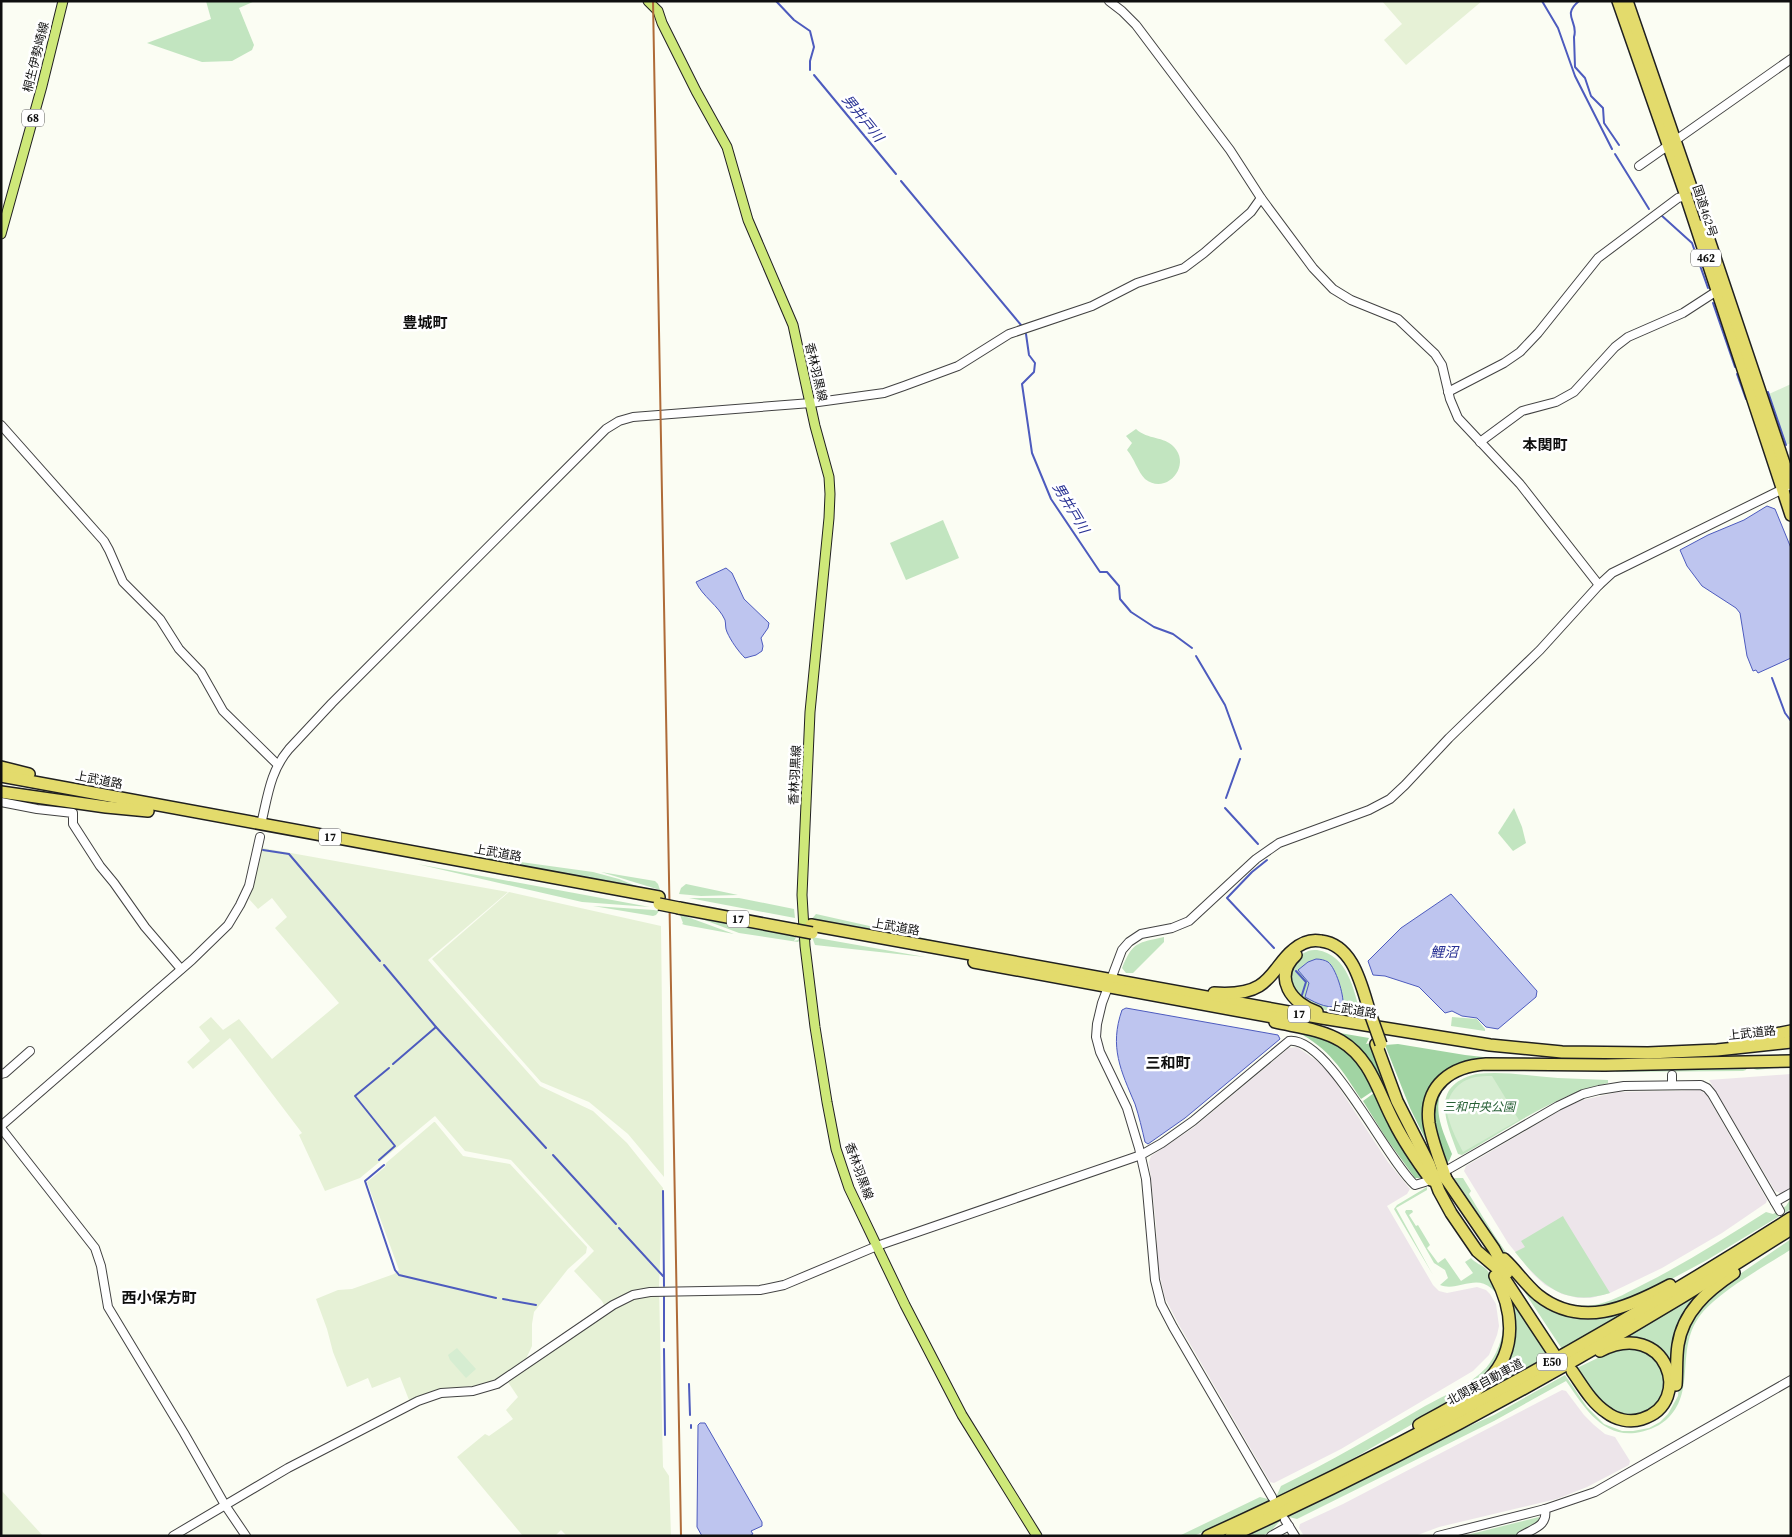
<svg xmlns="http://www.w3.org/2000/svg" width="1792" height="1537" viewBox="0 0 1792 1537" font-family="'Source Serif 4','Noto Sans JP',serif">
<rect width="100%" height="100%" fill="#fbfdf3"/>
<g fill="#ede5ea">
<polygon points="1297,1047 1317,1061 1330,1074 1388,1162 1410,1189 1407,1194 1387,1206 1433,1285 1439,1291 1447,1293 1477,1287 1486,1290 1490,1294 1496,1304 1499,1326 1497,1335 1489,1355 1473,1371 1341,1449 1274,1483 1270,1482 1179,1325 1165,1298 1158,1269 1156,1225 1149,1162 1151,1156 1193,1128 1289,1048"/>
<polygon points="1791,1074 1791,1190 1783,1194 1775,1191 1709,1080"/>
<polygon points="1700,1090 1706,1094 1767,1200 1766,1203 1722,1233 1662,1268 1610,1293 1591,1298 1578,1298 1562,1294 1545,1285 1533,1274 1508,1243 1464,1171 1466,1166 1568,1106 1583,1100 1618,1092"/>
<polygon points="1562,1390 1566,1391 1584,1415 1594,1425 1605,1434 1615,1437 1630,1461 1629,1465 1587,1487 1557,1499 1439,1527 1415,1536 1304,1536 1299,1528 1300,1524 1343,1504"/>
</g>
<g fill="#e6f1d6">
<polygon points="1382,1 1482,1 1406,65 1384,40 1402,24"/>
<polygon points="263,848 508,892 428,960 540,1086 593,1111 627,1143 663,1188 659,1287 663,1467 669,1476 671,1536 567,1536 561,1530 555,1536 523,1536 457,1457 485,1434 489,1436 513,1419 506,1410 518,1397 508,1382 608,1312 602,1301 574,1271 594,1251 511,1160 465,1151 435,1116 360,1178 325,1191 299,1135 302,1133 230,1038 193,1069 187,1062 210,1041 199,1027 211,1017 223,1030 239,1019 272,1059 339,1003 275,928 287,917 272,898 258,909 249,899"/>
<polygon points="509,892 661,926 664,1177 628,1134 589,1102 541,1082 432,959"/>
<polygon points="434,1122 435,1122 463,1156 510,1164 587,1247 586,1253 568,1269 534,1312 532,1324 532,1346 525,1361 499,1379 485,1385 439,1389 409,1400 400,1377 372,1388 368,1378 347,1387 333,1352 327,1329 316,1299 338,1290 352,1289 394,1274 399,1270 367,1182 385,1167 386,1163"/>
<polygon points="1,1490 43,1536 1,1536"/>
</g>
<g fill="#c2e5c0">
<polygon points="206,1 255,1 239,8 254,45 252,50 232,61 202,62 147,43 211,19"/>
<path d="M1136,429C1148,440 1164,436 1174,447C1192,466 1166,496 1145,479C1138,472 1134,458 1127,450L1132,443L1126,436Z"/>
<polygon points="943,520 959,558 906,580 890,543"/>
<polygon points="1514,808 1522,827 1526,843 1513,851 1498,833"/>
<polygon points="427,849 593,872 619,879 649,891"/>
<polygon points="417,864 650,907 582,902"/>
<polygon points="601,872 655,881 658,884 660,890"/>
<polygon points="686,884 738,895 701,896 679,894 681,888"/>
<polygon points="689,898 739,898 794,909 795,918"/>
<polygon points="593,906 654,910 659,911 656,915 653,916"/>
<polygon points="816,914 963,947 810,921"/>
<polygon points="680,915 682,915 734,934 685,925 682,924 683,923"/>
<polygon points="691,915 798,934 794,941 798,940 800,935 800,940 798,942 739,933"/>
<polygon points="812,937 925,957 815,945"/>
<path d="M1164,937V942L1133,973H1126L1122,968C1133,941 1138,943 1164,937Z"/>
<path d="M1317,950C1348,955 1354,990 1361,1016C1344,1013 1324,1012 1308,1004C1289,995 1282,961 1306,952C1309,950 1314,950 1317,950Z"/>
<polygon points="1452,1017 1477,1019 1485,1029 1485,1031 1451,1026"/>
<polygon points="1791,1063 1791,1066 1757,1070 1754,1069 1753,1067 1747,1067 1746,1070 1743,1071 1616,1072 1615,1068"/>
<path d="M1476,1074C1504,1071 1531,1076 1558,1078C1575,1079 1591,1079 1608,1080V1083C1558,1093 1506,1130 1462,1155L1458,1154C1446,1122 1429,1086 1476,1074Z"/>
<path d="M1454,1178H1463L1471,1191L1469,1194C1486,1222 1517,1276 1545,1294C1561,1304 1581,1308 1599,1304C1615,1300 1630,1291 1644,1284C1686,1263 1726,1237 1766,1212L1773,1214L1786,1206L1791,1198V1209L1707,1260L1651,1290L1613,1306L1586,1309L1551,1300L1525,1276L1503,1251Z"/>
<polygon points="1427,1187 1427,1190 1396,1208 1433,1275 1394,1209 1397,1205"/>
<path d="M1406,1210H1412L1413,1212L1409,1215L1416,1226L1418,1225L1430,1245L1427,1248L1438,1263L1445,1258L1461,1281L1473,1273L1465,1262L1471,1258C1475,1263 1482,1265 1486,1269C1507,1290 1511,1337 1497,1362C1480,1391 1444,1405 1416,1422C1381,1442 1346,1463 1311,1482C1272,1501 1233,1518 1194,1536H1179L1260,1497L1268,1499L1277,1495L1281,1486C1330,1462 1377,1434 1425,1406C1445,1395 1470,1385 1486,1368C1503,1349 1514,1306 1491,1288C1475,1274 1457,1292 1440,1285L1448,1278L1445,1270L1434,1263L1405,1212Z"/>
<path d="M1563,1216L1564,1218L1610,1293C1565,1307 1542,1286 1515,1252L1525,1247L1521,1241Z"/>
<path d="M1791,1239L1790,1250C1764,1267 1717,1292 1699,1317C1675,1351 1697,1393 1666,1420C1656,1428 1647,1431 1635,1433C1601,1437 1583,1405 1566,1381L1494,1421L1297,1519L1289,1517L1279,1522L1271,1531L1262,1536H1246L1449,1435L1494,1415L1565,1375L1587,1407L1604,1424L1622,1431H1633L1649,1428L1660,1422L1668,1414L1678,1396L1683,1338L1698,1310L1724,1285Z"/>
<path d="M1514,1276C1539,1302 1561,1326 1602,1318C1611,1317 1620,1313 1629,1310L1562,1349Z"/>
<polygon points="1503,1284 1551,1356 1479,1394 1508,1357"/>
<path d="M1705,1290L1697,1298L1673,1373C1661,1342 1652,1347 1622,1339Z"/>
<path d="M1623,1349C1628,1349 1634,1348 1639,1349C1688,1362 1659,1438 1611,1409C1596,1400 1585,1382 1575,1369L1608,1353Z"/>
<polygon points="1539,1517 1541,1521 1515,1536 1463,1536"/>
</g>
<g fill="#a1d4a3">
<path d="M1298,1030L1328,1038L1356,1058L1423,1175L1421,1178H1415L1386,1138L1363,1101L1374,1093L1373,1091L1361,1099C1342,1070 1329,1048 1297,1032Z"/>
<polygon points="1328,1031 1369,1038 1366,1044 1371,1043 1415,1147 1416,1155 1372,1068"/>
<polygon points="1398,1044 1465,1055 1519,1061 1478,1062 1431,1091 1435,1159 1410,1108 1385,1045"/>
<path d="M1438,1092L1440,1095C1434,1115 1445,1136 1452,1154L1449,1161L1446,1163L1440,1150L1432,1117Z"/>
</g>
<g fill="#d6edd1">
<polygon points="1791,384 1791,443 1786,445 1769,394"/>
<path d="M1492,1076L1519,1120L1463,1152C1458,1142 1452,1131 1449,1120C1443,1104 1452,1085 1469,1079C1476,1076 1484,1076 1492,1076Z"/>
<polygon points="457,1348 476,1369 466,1378 450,1360 448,1355"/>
</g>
<g fill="#bec5ef" stroke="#4d5bbe">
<polygon points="1767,506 1775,509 1791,548 1791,658 1758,673 1756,670 1753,671 1747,656 1740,613 1736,608 1702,586 1687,566 1680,550 1708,535 1744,520"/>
<path d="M726,568L732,573L744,599L769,623L768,628L761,638L763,646L762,651L756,655L745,658C738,651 731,641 727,632C725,628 726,624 725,620C719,606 702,596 696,582Z"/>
<polygon points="1451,894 1537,991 1536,997 1498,1029 1486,1027 1477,1018 1462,1016 1452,1011 1445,1013 1419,987 1385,976 1373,975 1368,961 1401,928"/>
<path d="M1316,959C1320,959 1325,960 1328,962C1336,968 1344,995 1343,1005C1329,1010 1318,1004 1305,997L1309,983L1298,970L1308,962Z"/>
<path d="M1126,1008L1278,1035L1280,1039L1185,1118L1148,1144L1145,1142C1142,1129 1139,1116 1135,1104C1121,1071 1109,1047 1122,1010Z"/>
<polygon points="700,1423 705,1423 762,1522 762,1526 751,1531 753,1534 749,1536 702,1536 697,1527 698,1425"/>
</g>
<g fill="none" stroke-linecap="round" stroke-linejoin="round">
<g stroke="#4d5bbe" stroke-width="2">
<polyline points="776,1 794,20 810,31 814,47 810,61 810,70"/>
<polyline points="1542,1 1558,28 1575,76 1612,149"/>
<path d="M1579,1C1561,16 1579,21 1574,37L1575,67L1585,78L1591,96L1603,108L1604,123L1619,145"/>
<polyline points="814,75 896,174"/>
<polyline points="1615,154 1649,209"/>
<polyline points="901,181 1021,325"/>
<polyline points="1661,215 1692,243 1708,288"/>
<polyline points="1713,303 1735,367"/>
<polyline points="1026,334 1029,355 1035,363 1034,372 1022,384 1032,453 1051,499 1100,572 1107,572 1119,586 1120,599 1131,612 1154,627 1173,634 1192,648"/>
<polyline points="1737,374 1746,399"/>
<polyline points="1768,392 1786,445"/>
<polyline points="1196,656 1225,705 1241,749"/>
<polyline points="1772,678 1785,713 1791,721"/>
<polyline points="1226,798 1240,759"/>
<polyline points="1225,808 1258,844"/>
<polyline points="263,850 289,854 380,961"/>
<polyline points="1267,860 1252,872 1227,898 1274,948"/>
<polyline points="384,965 436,1027 546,1148"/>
<polyline points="1296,971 1306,982 1301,998"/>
<polyline points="393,1064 436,1027"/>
<polyline points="553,1155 616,1224"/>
<polyline points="379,1160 395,1146 355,1096 389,1068"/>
<polyline points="384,1165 365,1181 395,1270 399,1275 496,1298"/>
<polyline points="663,1191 664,1286"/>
<polyline points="619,1228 663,1276"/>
<polyline points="664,1297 664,1341"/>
<polyline points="503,1299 536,1305"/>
<polyline points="664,1349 665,1435"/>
<polyline points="689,1384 690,1415"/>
<polyline points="691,1425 691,1428"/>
</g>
<defs>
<g id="minor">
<polyline points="1109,1 1122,11 1136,25 1230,150 1261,198 1313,268 1333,289 1351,300 1398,319 1435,354 1442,365 1450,399 1458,418 1520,484 1599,585"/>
<polyline points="1639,166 1791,59"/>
<polyline points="1448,392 1504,363 1520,352 1538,333 1598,258 1678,198 1686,196"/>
<polyline points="1,425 104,541 109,550 123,582 160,619 179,649 201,672 223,711 277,764"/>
<polyline points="1480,442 1522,411 1556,402 1574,392 1615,347 1628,337 1683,313 1720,289"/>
<polyline points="1,802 37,809 73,813 73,824 100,866 114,883 145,927 181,969"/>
<path d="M262,820C268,794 271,770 289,749L332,703L606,429L619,421L633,417L811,403L884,393L904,386L958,366L1009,334L1092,306L1137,283L1184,268L1204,253L1251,212L1261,198"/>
<polyline points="1,1074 5,1073 30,1051"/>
<polyline points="1672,1075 1672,1085"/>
<polyline points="1,1126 192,960 228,925 240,905 249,886 260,837"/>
<polyline points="1,1128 95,1248 101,1266 108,1307 184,1433 225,1505 246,1536"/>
<polyline points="1449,1169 1558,1106 1583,1094 1599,1090 1624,1086 1701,1085 1707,1088 1712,1094 1780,1211"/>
<polyline points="1775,1202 1791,1193"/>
<polyline points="1272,1497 1173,1327 1161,1304 1155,1280 1146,1179 1139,1148 1127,1108 1100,1052 1096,1037 1097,1024 1102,1003 1122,950 1129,942 1141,934 1172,928 1189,921 1256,859 1279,843 1369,810 1390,799 1405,785 1449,738 1540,650 1599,585 1612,573 1787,487"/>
<polyline points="1285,1520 1295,1536"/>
<path d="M173,1536L288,1468L418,1401L441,1393L473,1391L497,1384L613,1305L633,1295L650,1292L760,1290L784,1285L877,1246L1141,1155L1162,1143L1193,1121L1289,1041C1328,1036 1386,1159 1415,1185L1425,1182"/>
<polyline points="1271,1536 1289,1526"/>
<polyline points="1438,1536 1545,1509 1595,1492 1791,1380"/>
<path d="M1521,1536C1534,1528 1548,1526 1545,1509"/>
</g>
<g id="major">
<polyline points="648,1 658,11 662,23 696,91 727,147 748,220 793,325 815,426 829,477 830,494 829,518 810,712 802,895 805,946 815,1027 827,1102 836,1149 849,1188 905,1305 962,1415 1037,1536"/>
<polyline points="1,234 42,86 63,1"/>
</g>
<g id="highway">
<polyline points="1618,1 1686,196 1791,515"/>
<polyline points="1627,1 1691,187"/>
<polyline points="1704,225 1791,484"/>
<polyline points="1,767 29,774"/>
<polyline points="1,776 659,897"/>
<polyline points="1,792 106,807 148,811"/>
<polyline points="679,908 796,930"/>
<polyline points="811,925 1322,1018 1490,1045 1562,1052 1648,1053 1717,1050 1791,1042"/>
<path d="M1296,955C1272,977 1292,1004 1317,1012"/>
<polyline points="974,962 1283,1019"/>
<path d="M1214,993C1229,994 1246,994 1259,986C1274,977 1280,960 1293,950C1301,943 1311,939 1321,941C1355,945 1362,989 1371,1016"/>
<path d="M1275,1022C1297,1027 1321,1029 1341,1041C1371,1059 1378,1092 1394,1122C1404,1142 1417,1161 1431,1180"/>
<polyline points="1734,1042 1791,1031"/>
<polyline points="1376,1044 1397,1101 1429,1164 1439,1191 1451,1213 1477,1251 1498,1269 1554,1354"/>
<polyline points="1442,1173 1494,1249 1507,1273"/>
<path d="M1446,1179C1440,1160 1432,1142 1429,1123C1424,1085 1452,1066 1486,1064L1605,1065L1791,1061"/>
<path d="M1504,1259C1516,1270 1525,1284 1538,1295C1581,1329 1627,1308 1670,1285"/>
<path d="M1572,1371C1582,1385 1591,1402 1606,1412C1616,1420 1630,1423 1642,1419C1695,1403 1667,1317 1600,1351"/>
<path d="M1676,1385C1677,1372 1676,1358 1678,1345C1683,1312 1707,1291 1734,1273"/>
<path d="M1419,1425C1442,1412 1470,1399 1489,1379C1518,1349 1513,1309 1495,1276"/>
<path d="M1208,1536C1410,1444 1604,1337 1791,1218"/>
<path d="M1231,1536C1424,1448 1612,1344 1791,1229"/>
</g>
</defs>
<use href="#minor" stroke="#424242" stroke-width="10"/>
<use href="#major" stroke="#202020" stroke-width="11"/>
<use href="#highway" stroke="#202020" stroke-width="14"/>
<use href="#minor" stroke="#fff" stroke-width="8"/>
<use href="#major" stroke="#cee879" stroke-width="9"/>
<use href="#highway" stroke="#e3db6c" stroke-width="11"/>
<polyline stroke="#af6b38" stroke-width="2" points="653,1 681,1536"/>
<defs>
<g id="highway-bridge">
<polyline points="659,904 679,908"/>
<polyline points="796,930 812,933"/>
<polyline points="1371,1016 1381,1044"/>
</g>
</defs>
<use href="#highway-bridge" stroke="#202020" stroke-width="14" stroke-linecap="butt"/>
<use href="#highway-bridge" stroke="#e3db6c" stroke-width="11"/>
</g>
<g text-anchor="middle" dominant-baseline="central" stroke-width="5" stroke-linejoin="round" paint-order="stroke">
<g fill="#fff" stroke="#575757" stroke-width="1">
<rect x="22" y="109.5" width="22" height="17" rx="4"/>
<rect x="1691" y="249.5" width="30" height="17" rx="4"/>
<rect x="319" y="828.5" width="22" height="17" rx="4"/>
<rect x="727" y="910.5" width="22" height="17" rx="4"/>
<rect x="1288" y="1005.5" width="22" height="17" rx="4"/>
<rect x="1537" y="1353.5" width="30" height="17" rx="4"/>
</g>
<g font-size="11" font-weight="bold" fill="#0f0f0f">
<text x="33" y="118">68</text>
<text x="1706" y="258">462</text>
<text x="330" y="837">17</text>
<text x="738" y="919">17</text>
<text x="1299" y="1014">17</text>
<text x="1552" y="1362">E50</text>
</g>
<g font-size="12" fill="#0f0f0f" stroke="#fff">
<text transform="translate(36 57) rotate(-76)">桐生伊勢崎線</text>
<text transform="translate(1705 211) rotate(72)">国道462号</text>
<text transform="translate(816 372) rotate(77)">香林羽黒線</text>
<text transform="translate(795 775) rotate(-87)">香林羽黒線</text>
<text transform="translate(99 780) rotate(11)">上武道路</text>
<text transform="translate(498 853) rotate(10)">上武道路</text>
<text transform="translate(896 927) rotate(10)">上武道路</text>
<text transform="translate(1353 1010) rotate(10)">上武道路</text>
<text transform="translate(1752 1033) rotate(-6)">上武道路</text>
<text transform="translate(859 1171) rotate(70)">香林羽黒線</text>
<text transform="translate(1485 1382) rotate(-28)">北関東自動車道</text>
</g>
<g font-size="12" font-style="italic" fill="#276036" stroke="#fff">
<text x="1479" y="1107">三和中央公園</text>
</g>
<g font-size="14" font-style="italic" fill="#273093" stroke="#fff">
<text transform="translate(863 118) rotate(51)">男井戸川</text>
<text transform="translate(1071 508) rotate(59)">男井戸川</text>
<text x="1444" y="952">鯉沼</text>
</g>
<g font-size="15" font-weight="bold" fill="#0f0f0f" stroke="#fff">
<text x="425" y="322">豊城町</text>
<text x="1545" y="444">本関町</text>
<text x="1168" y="1062">三和町</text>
<text x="159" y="1297">西小保方町</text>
</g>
</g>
<rect width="1792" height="1537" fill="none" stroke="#0f0f0f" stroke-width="5"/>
</svg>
